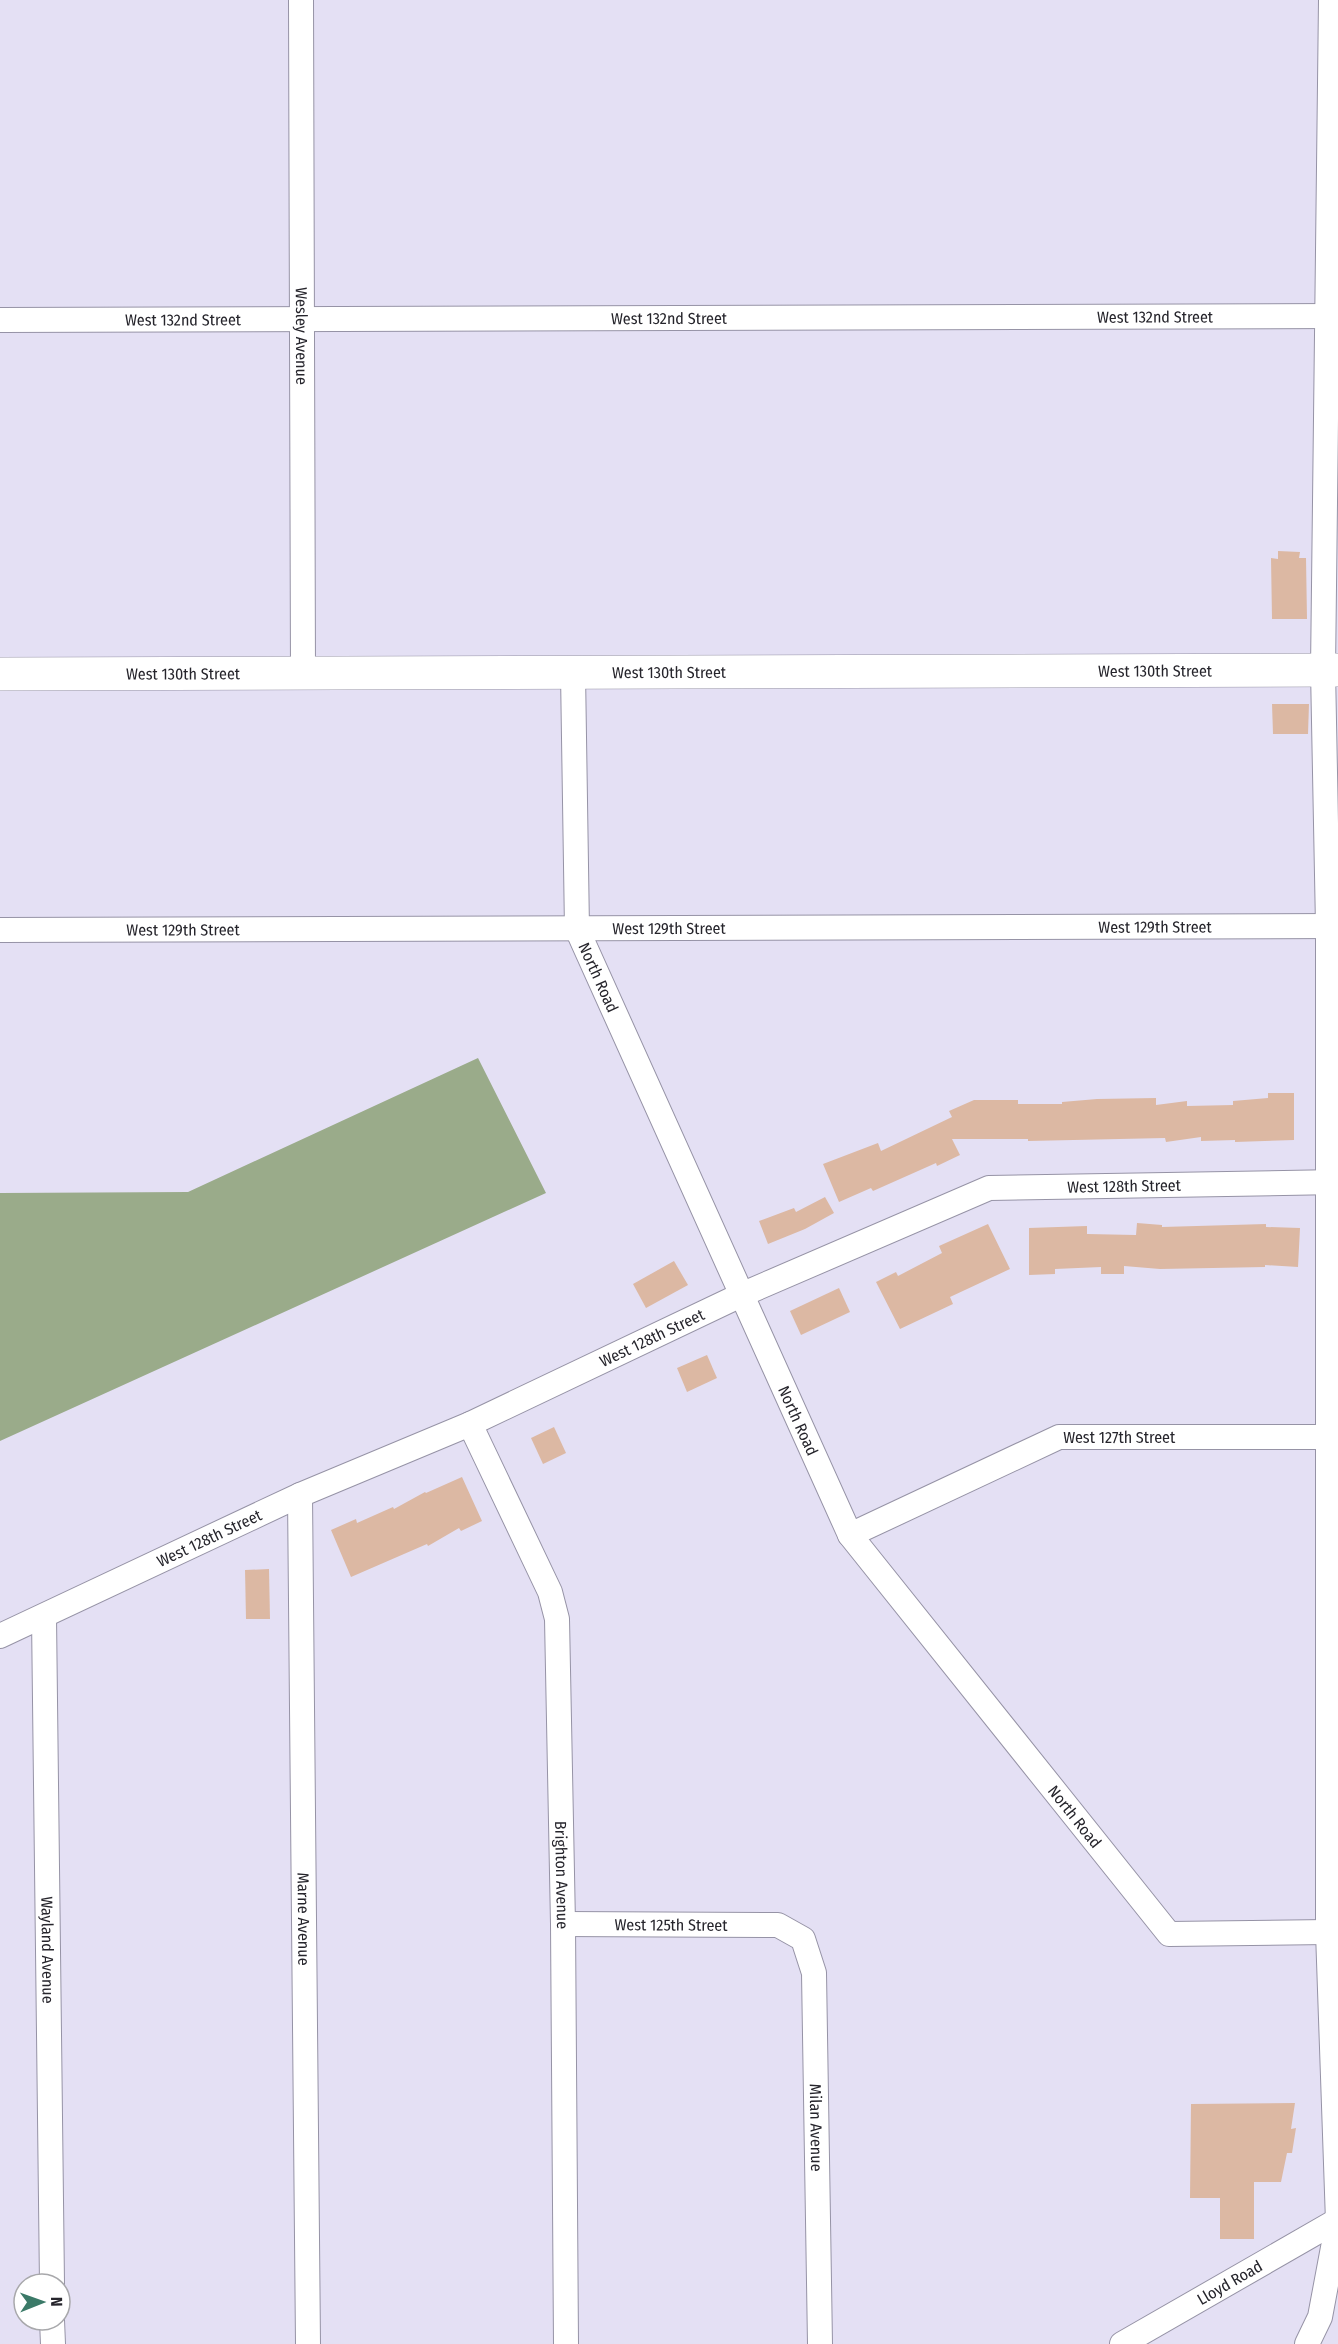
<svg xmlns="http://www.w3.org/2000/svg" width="1338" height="2344" viewBox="0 0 1338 2344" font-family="'Fira Sans Condensed',sans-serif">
<rect width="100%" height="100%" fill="#e4e0f4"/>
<polygon fill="#9aab8a" points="478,1058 546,1193 0,1441 0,1193 188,1192"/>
<g fill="#dcb8a3">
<polygon points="1278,551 1300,552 1299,558 1306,558 1307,619 1272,619 1271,558 1278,559"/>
<polygon points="1272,704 1309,704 1308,734 1273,734"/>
<polygon points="1268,1093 1294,1093 1294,1140 1235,1142 1235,1140 1201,1141 1201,1137 1166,1142 1165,1138 1028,1141 1028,1139 952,1139 960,1155 937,1166 936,1163 873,1191 871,1188 839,1202 823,1164 878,1143 881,1151 952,1117 949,1111 974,1100 1018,1100 1018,1104 1062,1104 1062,1102 1097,1099 1156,1098 1156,1105 1187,1101 1187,1106 1233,1105 1233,1101 1268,1098"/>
<polygon points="825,1197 834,1213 805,1229 768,1244 759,1221 794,1208 796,1212"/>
<polygon points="1137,1223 1162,1225 1162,1227 1266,1224 1266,1227 1300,1228 1298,1267 1265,1265 1265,1267 1160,1269 1124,1266 1124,1274 1101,1274 1101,1267 1055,1269 1055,1274 1029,1275 1029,1228 1087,1226 1087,1234 1136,1235"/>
<polygon points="988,1224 1010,1269 950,1297 953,1304 900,1329 876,1282 896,1272 898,1276 942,1253 939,1246"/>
<polygon points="674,1261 688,1285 646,1308 633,1284"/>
<polygon points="839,1288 850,1312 801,1335 790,1311"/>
<polygon points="707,1355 717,1378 687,1392 677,1368"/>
<polygon points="554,1427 566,1453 543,1464 531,1438"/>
<polygon points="462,1477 482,1521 461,1531 459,1528 428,1546 427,1544 351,1577 331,1530 356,1519 357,1523 393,1507 394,1509 425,1492 426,1493"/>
<polygon points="269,1569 270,1619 246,1619 245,1570"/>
<polygon points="1295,2103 1291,2129 1296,2128 1292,2153 1287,2153 1281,2182 1254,2182 1254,2239 1220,2239 1220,2198 1190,2198 1191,2104"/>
</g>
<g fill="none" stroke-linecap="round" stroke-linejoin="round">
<defs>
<g id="minor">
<path id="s1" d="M301,0L303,673"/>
<path id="s2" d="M0,320L1338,316"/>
<path id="s3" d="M573,673L577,929L850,1535L1169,1934L1328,1932"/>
<path id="s4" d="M0,930L1338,926"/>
<path id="s5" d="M470,1424L550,1592L557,1619L563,1924L566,2344"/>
<path id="s6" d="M300,1495L308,2344"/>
<path id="s7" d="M850,1535L1059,1437H1338"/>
<path id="s8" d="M44,1617L52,2284"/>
<path id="s9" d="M0,1636L300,1495L470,1424L741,1295L989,1188L1338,1182"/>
<path id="s10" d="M563,1924L778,1925L803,1939L814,1973L820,2344"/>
<polyline points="52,2320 53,2344"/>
<path id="s11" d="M1122,2344L1338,2220"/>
<polyline points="1307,2344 1320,2317 1338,2221 1328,1932 1328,926 1323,670 1331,0"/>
</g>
<g id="secondary">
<path id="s12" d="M0,674L1338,670"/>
</g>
</defs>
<use href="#minor" stroke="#9693a6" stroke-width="26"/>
<use href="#secondary" stroke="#9693a6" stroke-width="34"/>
<use href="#minor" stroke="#fff" stroke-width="24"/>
<use href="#secondary" stroke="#fff" stroke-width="33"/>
</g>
<g text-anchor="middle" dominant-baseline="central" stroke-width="5" stroke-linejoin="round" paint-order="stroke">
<g font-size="16" fill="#26252c" stroke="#fff">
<text stroke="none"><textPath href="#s2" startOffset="1155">West 132nd Street</textPath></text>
<text stroke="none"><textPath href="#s2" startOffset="669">West 132nd Street</textPath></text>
<text stroke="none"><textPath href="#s2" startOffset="183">West 132nd Street</textPath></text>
<text stroke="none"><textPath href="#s1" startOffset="336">Wesley Avenue</textPath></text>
<text stroke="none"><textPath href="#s12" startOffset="1155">West 130th Street</textPath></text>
<text stroke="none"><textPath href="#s12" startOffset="183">West 130th Street</textPath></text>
<text stroke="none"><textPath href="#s12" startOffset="669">West 130th Street</textPath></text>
<text stroke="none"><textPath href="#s4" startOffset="1155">West 129th Street</textPath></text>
<text stroke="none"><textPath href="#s4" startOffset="669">West 129th Street</textPath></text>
<text stroke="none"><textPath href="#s4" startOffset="183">West 129th Street</textPath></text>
<text stroke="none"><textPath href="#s3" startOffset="309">North Road</textPath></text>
<text stroke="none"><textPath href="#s9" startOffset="1221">West 128th Street</textPath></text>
<text stroke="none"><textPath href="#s9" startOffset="717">West 128th Street</textPath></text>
<text stroke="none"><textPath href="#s3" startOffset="795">North Road</textPath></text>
<text stroke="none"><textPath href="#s7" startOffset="291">West 127th Street</textPath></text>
<text stroke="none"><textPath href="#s9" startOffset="231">West 128th Street</textPath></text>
<text stroke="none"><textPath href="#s3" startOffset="1281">North Road</textPath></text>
<text stroke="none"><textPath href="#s5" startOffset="470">Brighton Avenue</textPath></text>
<text stroke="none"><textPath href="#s6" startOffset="424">Marne Avenue</textPath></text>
<text stroke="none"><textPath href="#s10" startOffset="108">West 125th Street</textPath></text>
<text stroke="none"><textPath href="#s8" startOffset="333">Wayland Avenue</textPath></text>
<text stroke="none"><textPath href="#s10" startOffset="434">Milan Avenue</textPath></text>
<text stroke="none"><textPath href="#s11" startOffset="124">Lloyd Road</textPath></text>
</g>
</g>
<g transform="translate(42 2302) rotate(89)"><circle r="28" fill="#ffffff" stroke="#a8a8ab" stroke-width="1.5"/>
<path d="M0-4.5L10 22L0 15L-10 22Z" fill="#3b7a68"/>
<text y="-9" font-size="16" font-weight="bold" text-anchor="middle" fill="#26252c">N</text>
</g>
</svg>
